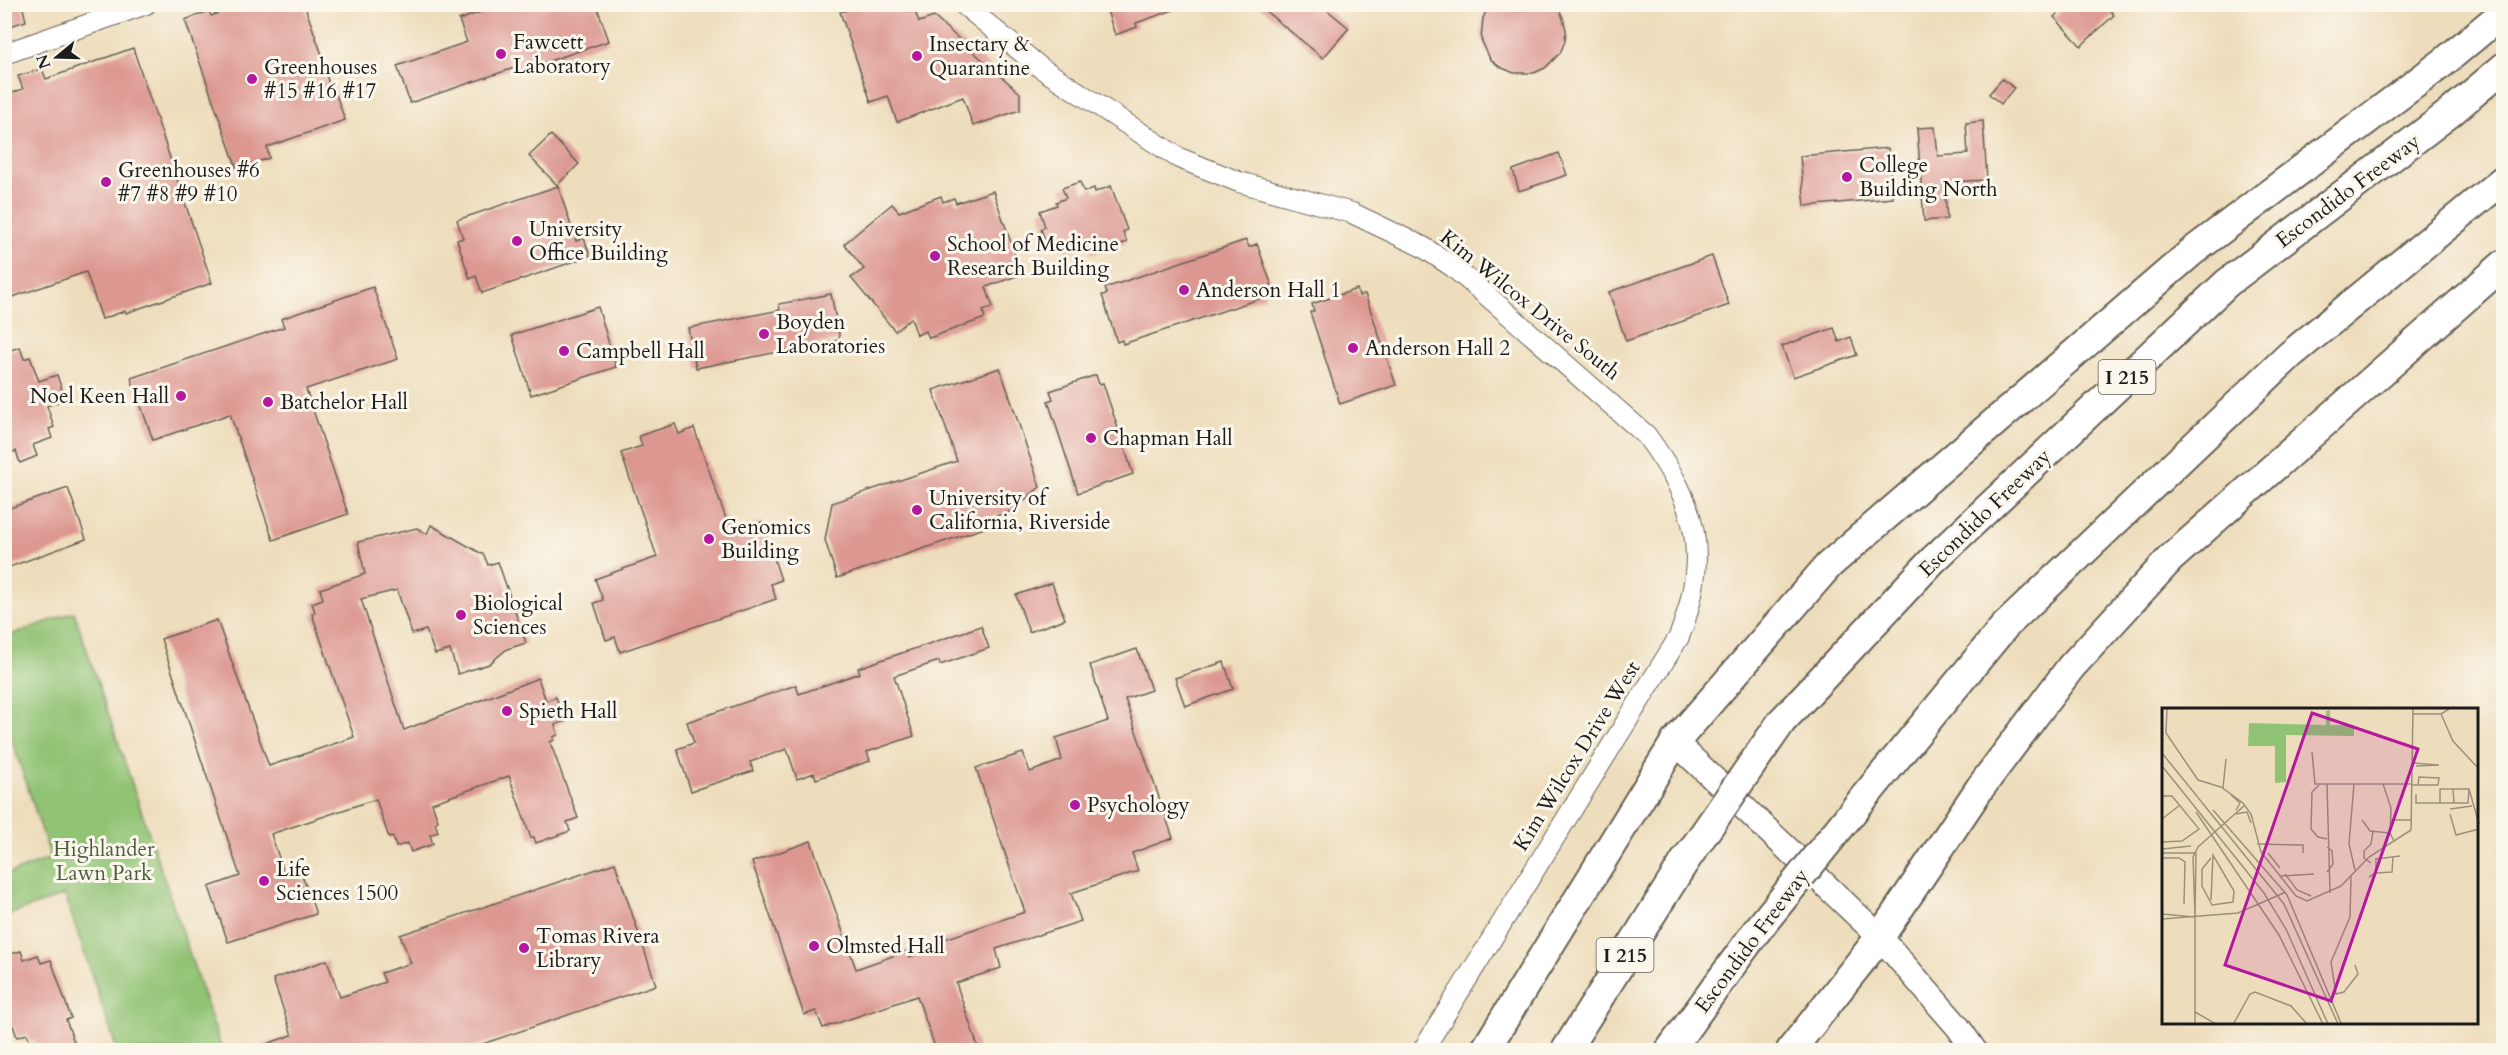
<svg xmlns="http://www.w3.org/2000/svg" width="2508" height="1055" viewBox="0 0 2508 1055" font-family="Cardo,serif">
<rect width="100%" height="100%" fill="#fbf7ec"/>
<filter id="ink" filterUnits="userSpaceOnUse"><feTurbulence type="fractalNoise" baseFrequency=".0167" numOctaves="2"/><feDisplacementMap in="SourceGraphic" scale="12" xChannelSelector="R" yChannelSelector="G"/><feConvolveMatrix kernelMatrix="1 2 1 2 8 2 1 2 1" color-interpolation-filters="sRGB"/></filter>
<filter id="wash" filterUnits="userSpaceOnUse"><feTurbulence type="fractalNoise" baseFrequency=".008" numOctaves="4" result="noise"/><feDisplacementMap in="SourceGraphic" scale="24" xChannelSelector="R" yChannelSelector="G"/><feGaussianBlur stdDeviation="1.35" result="paint"/><feColorMatrix in="noise" values="0 0 0 0 0 0 0 0 0 0 0 0 0 0 0 0 0 1.4 0 .05"/><feComposite in="paint" operator="in"/></filter>
<g filter="url(#wash)">
<rect width="100%" height="100%" fill="#eeddbc"/>
<polygon fill="#91c374" stroke="#567048" stroke-width="1.5" points="74,612 222,1050 117,1050 65,895 5,916 5,875 51,858 5,719 5,637"/>
<g id="blocks">
<g fill="#dc9790">
<polygon points="4,4 22,4 26,21 4,28"/>
<polygon points="244,4 304,4 322,55 330,90 334,89 345,120 267,147 269,158 237,169 185,20 209,11 211,16"/>
<polygon points="503,4 596,4 609,41 519,71 517,67 410,103 397,66 467,42 459,20"/>
<polygon points="854,4 906,4 908,11 914,9 919,22 934,17 1020,93 1020,110 973,126 963,97 897,122 888,96 871,102 840,12 855,8"/>
<polygon points="1105,4 1182,4 1182,7 1136,23 1137,27 1115,35"/>
<polygon points="1257,4 1326,4 1326,9 1349,28 1323,58"/>
<polygon points="1490,4 1557,4 1563,18 1566,30 1565,41 1560,53 1545,68 1534,73 1514,73 1500,67 1490,59 1481,39 1483,18"/>
<polygon points="2067,4 2104,4 2114,15 2081,46 2054,17"/>
<polygon points="133,48 212,283 126,313 125,311 102,319 86,272 4,300 4,96 23,89 18,76 42,69 46,79"/>
<polygon points="2002,79 2014,88 2001,104 1989,94"/>
<polygon points="1983,121 1987,180 1944,182 1947,219 1924,221 1917,128 1935,127 1938,156 1968,154 1966,123"/>
<polygon points="551,135 579,164 557,185 529,156"/>
<polygon points="1888,148 1893,198 1805,206 1800,156"/>
<polygon points="1559,153 1567,175 1519,191 1513,170"/>
<polygon points="1080,182 1084,192 1094,188 1095,192 1111,186 1127,230 1123,232 1127,242 1092,254 1089,246 1070,252 1052,242 1046,244 1041,229 1045,227 1040,211 1057,205 1056,202 1066,198 1062,188"/>
<polygon points="558,186 576,241 584,238 590,256 482,293 476,276 470,279 457,240 463,238 457,220"/>
<polygon points="993,191 1022,274 986,287 993,307 983,311 985,318 929,338 926,331 917,335 911,318 895,331 851,278 864,269 844,244 892,204 899,212 941,196 943,202 954,198 956,203"/>
<polygon points="1246,240 1249,247 1257,244 1273,289 1264,292 1265,297 1123,344 1122,340 1117,342 1102,295 1107,294 1105,288"/>
<polygon points="1712,256 1729,305 1626,341 1609,292"/>
<polygon points="373,287 398,359 306,389 348,514 273,540 230,414 153,440 131,378 284,327 281,319"/>
<polygon points="1357,289 1359,296 1365,294 1396,385 1340,404 1310,312 1314,311 1312,304"/>
<polygon points="831,294 840,340 696,368 688,328 780,310 779,304"/>
<polygon points="598,307 616,367 531,395 512,335"/>
<polygon points="1834,328 1839,342 1851,337 1857,355 1793,377 1782,346"/>
<polygon points="20,347 24,359 30,357 39,381 57,375 65,399 47,406 54,427 49,429 52,438 33,445 37,456 20,463 16,451 4,455 4,352"/>
<polygon points="1000,368 1040,487 1009,512 981,520 984,528 837,578 825,540 832,503 957,461 933,390"/>
<polygon points="1096,375 1099,384 1103,383 1133,474 1078,493 1048,401 1053,399 1050,391"/>
<polygon points="675,424 679,434 694,428 731,533 762,522 781,580 771,584 776,599 620,652 615,637 606,640 594,603 603,600 595,579 657,557 621,453 642,446 639,436"/>
<polygon points="68,488 86,539 4,569 4,510"/>
<polygon points="431,525 484,555 488,565 498,562 526,643 507,649 489,664 458,674 450,650 435,654 426,630 412,634 397,590 361,599 404,730 538,678 546,701 556,697 565,721 555,725 558,735 553,737 554,740 550,742 578,818 567,822 570,831 536,843 534,837 531,838 509,776 432,803 438,821 435,823 438,832 430,835 433,844 411,852 408,843 396,847 393,837 389,838 376,799 271,834 284,873 299,867 316,914 228,942 209,887 240,876 161,639 217,620 269,766 354,737 312,614 315,612 312,603 323,599 320,589 365,574 358,542 417,528 427,534"/>
<polygon points="1052,583 1065,619 1029,632 1016,595"/>
<polygon points="981,626 989,648 940,665 939,661 894,676 914,736 867,752 870,761 816,779 814,773 797,779 787,749 750,762 753,771 691,791 677,749 694,743 687,722 796,685 799,694 860,673 858,668"/>
<polygon points="1137,649 1151,690 1125,699 1173,838 1132,853 1138,871 1071,893 1081,921 996,949 1001,968 956,983 979,1050 936,1050 917,996 823,1028 816,1011 804,1015 752,862 811,841 856,969 907,951 909,957 938,947 936,942 1025,912 976,768 1023,753 1030,772 1062,760 1056,738 1108,721 1090,665"/>
<polygon points="1224,662 1233,689 1185,706 1175,678"/>
<polygon points="615,863 656,985 465,1050 255,1050 255,1048 292,1035 273,979 327,960 340,997 385,982 381,973 411,963 400,935"/>
<polygon points="21,951 24,960 38,955 41,963 51,960 71,1018 66,1020 77,1050 39,1050 36,1040 30,1042 27,1034 17,1037 13,1026 8,1028 4,1017 4,956"/>
</g>
</g>
</g>
<g filter="url(#ink)">
<use href="#blocks" fill-opacity="0" stroke="#666054" stroke-width="1.5"/>
<g fill="none" stroke-linecap="round" stroke-linejoin="round">
<defs>
<g id="tertiary">
<path d="M963,4L1041,68L1179,158L1239,182L1352,213L1423,247L1453,267L1491,299L1646,435C1697,504 1711,554 1679,637L1423,1050"/>
<polyline points="4,54 146,4"/>
</g>
<polyline id="primary" points="1675,742 1880,937 1958,1027 1974,1050"/>
<g id="motorway">
<polyline points="1782,721 1933,560 2227,283 2451,112 2504,67"/>
<polyline points="1862,800 2004,627 2290,355 2504,179"/>
<polyline points="1485,1050 1675,742 1829,565 2193,251 2444,62 2504,12"/>
<polyline points="1566,1050 1685,861"/>
<polyline points="1670,1050 1755,933"/>
<polyline points="1791,1050 1880,937 1980,788 2071,667 2170,559 2504,264"/>
</g>
</defs>
<use href="#tertiary" stroke="#666054" stroke-width="22"/>
<use href="#primary" stroke="#666054" stroke-width="27"/>
<use href="#motorway" stroke="#666054" stroke-width="32"/>
<use href="#tertiary" stroke="#fff" stroke-width="20"/>
<use href="#primary" stroke="#fff" stroke-width="24"/>
<use href="#motorway" stroke="#fff" stroke-width="28"/>
<defs>
<g id="motorway-bridge">
<polyline points="1685,861 1782,721"/>
<polyline points="1755,933 1862,800"/>
</g>
</defs>
<use href="#motorway-bridge" stroke="#666054" stroke-width="32" stroke-linecap="butt"/>
<use href="#motorway-bridge" stroke="#fff" stroke-width="28"/>
</g>
</g>
<g fill="#b5179e" stroke="#fbf7ec" stroke-width="2">
<circle cx="501" cy="54" r="6"/>
<circle cx="917" cy="56" r="6"/>
<circle cx="252" cy="79" r="6"/>
<circle cx="1847" cy="177" r="6"/>
<circle cx="106" cy="182" r="6"/>
<circle cx="517" cy="241" r="6"/>
<circle cx="935" cy="256" r="6"/>
<circle cx="1184" cy="290" r="6"/>
<circle cx="764" cy="334" r="6"/>
<circle cx="1353" cy="348" r="6"/>
<circle cx="564" cy="351" r="6"/>
<circle cx="181" cy="396" r="6"/>
<circle cx="268" cy="402" r="6"/>
<circle cx="1091" cy="438" r="6"/>
<circle cx="917" cy="510" r="6"/>
<circle cx="709" cy="539" r="6"/>
<circle cx="461" cy="615" r="6"/>
<circle cx="507" cy="711" r="6"/>
<circle cx="1075" cy="805" r="6"/>
<circle cx="264" cy="881" r="6"/>
<circle cx="814" cy="946" r="6"/>
<circle cx="524" cy="948" r="6"/>
</g>
<g text-anchor="middle" dominant-baseline="central" stroke-width="6" stroke-linejoin="round" paint-order="stroke">
<g fill="#fbf7ec" stroke="#5f5e5a" stroke-width="1.5">
<rect x="2098.5" y="360" width="57" height="34" rx="4.5"/>
<rect x="1596.5" y="938" width="57" height="34" rx="4.5"/>
</g>
<g font-size="20" font-weight="bold" fill="#1c1c1c">
<text x="2127" y="377">I 215</text>
<text x="1625" y="955">I 215</text>
</g>
<g font-size="21" fill="#1c1c1c" stroke="#fbf7ec" text-anchor="start">
<text x="513" y="42">Fawcett<tspan x="513" dy="24">Laboratory</tspan></text>
<text x="929" y="44">Insectary &amp;<tspan x="929" dy="24">Quarantine</tspan></text>
<text x="264" y="67">Greenhouses<tspan x="264" dy="24">#15 #16 #17</tspan></text>
<text x="1859" y="165">College<tspan x="1859" dy="24">Building North</tspan></text>
<text x="118" y="170">Greenhouses #6<tspan x="118" dy="24">#7 #8 #9 #10</tspan></text>
<text x="529" y="229">University<tspan x="529" dy="24">Office Building</tspan></text>
<text x="947" y="244">School of Medicine<tspan x="947" dy="24">Research Building</tspan></text>
<text x="1196" y="290">Anderson Hall 1</text>
<text x="776" y="322">Boyden<tspan x="776" dy="24">Laboratories</tspan></text>
<text x="1365" y="348">Anderson Hall 2</text>
<text x="576" y="351">Campbell Hall</text>
<text x="169" y="396" text-anchor="end">Noel Keen Hall</text>
<text x="280" y="402">Batchelor Hall</text>
<text x="1103" y="438">Chapman Hall</text>
<text x="929" y="498">University of<tspan x="929" dy="24">California, Riverside</tspan></text>
<text x="721" y="527">Genomics<tspan x="721" dy="24">Building</tspan></text>
<text x="473" y="603">Biological<tspan x="473" dy="24">Sciences</tspan></text>
<text x="519" y="711">Spieth Hall</text>
<text x="1087" y="805">Psychology</text>
<text x="276" y="869">Life<tspan x="276" dy="24">Sciences 1500</tspan></text>
<text x="536" y="936">Tomas Rivera<tspan x="536" dy="24">Library</tspan></text>
<text x="826" y="946">Olmsted Hall</text>
</g>
<g font-size="21" fill="#1c1c1c" stroke="#fbf7ec">
<text transform="translate(2348 191) rotate(-37)">Escondido Freeway</text>
<text transform="translate(1530 305) rotate(39)">Kim Wilcox Drive South</text>
<text transform="translate(1985 513) rotate(-44)">Escondido Freeway</text>
<text transform="translate(1577 756) rotate(-58)">Kim Wilcox Drive West</text>
<text transform="translate(1752 941) rotate(-53)">Escondido Freeway</text>
</g>
<g font-size="21" fill="#4b5f3f" stroke="#fbf7ec">
<text x="104" y="849">Highlander<tspan x="104" dy="24">Lawn Park</tspan></text>
</g>
</g>
<g transform="translate(2162 708)">
<rect width="316" height="316" fill="#eeddbc"/>
<path d="M168,2V17H192V28L124,27V74L113,75V38H86L87,15L164,17V3Z" fill="#91c374"/>
<path fill="none" stroke="#9a907c" stroke-width="1.5" d="M5,1L4,25L36,72L59,79L81,95L89,106L99,144L134,188L145,193L179,178L207,149L249,122L251,1M251,6H279L287,1M279,6L291,33L317,61M150,44L153,76H250M0,45L122,196L176,316M251,55L277,57L254,58M0,58L102,185L124,221L166,316M165,76L168,185M192,76L187,136L193,162M221,76L229,100L228,125L232,133M157,77L150,84L149,121L156,129L165,131M250,77H276L277,70L257,69L256,77M61,80L64,51M254,86V95H306L307,81M69,87L78,95L74,102M0,88H10L37,121L20,133L0,134M278,95V81H292M292,95L291,81H307L317,116M288,101L310,98M51,102L125,187L179,315M34,104L117,227L161,316M73,106L85,104L89,115M288,106L294,127L317,121M0,111L18,97M200,112L208,123L228,125M229,112H250M95,136L141,137V145M165,139L170,143L171,156L165,164M0,141L29,138M0,145H34M106,145L118,160M0,150H17L23,154L22,196M49,150L40,161V178L50,197L71,194L72,183L51,147L49,192M209,155L202,150V143L209,136L211,123M214,165L230,164L231,149M123,166L135,182L149,188M118,168L152,166M189,168L188,209L169,254L174,286L182,284L196,266L193,257M207,169L214,165V151L238,148M0,206L33,209M33,207L31,149L36,139L83,97M33,208L34,145M33,209V316M0,211L76,205L124,184M33,304L54,316M72,315L88,286L93,284L129,298L145,316"/>
<path fill="#b5179e" fill-opacity="0.15" stroke="#b5179e" stroke-width="3" d="M150,5L256,41L169,293L63,257Z"/>
<rect width="316" height="316" fill="none" stroke="#1c1c1c" stroke-width="3"/>
</g>
<rect width="2508" height="1055" fill="none" stroke="#fbf7ec" stroke-width="24"/>
<g transform="translate(57 57) rotate(251)" stroke="#fbf7ec" stroke-width="4.5" paint-order="stroke">
<path d="M0-4.5L10 22L0 15L-10 22Z" fill="#1c1c1c"/>
<text y="-9" font-size="16" font-weight="bold" text-anchor="middle" fill="#1c1c1c">N</text>
</g>
</svg>
